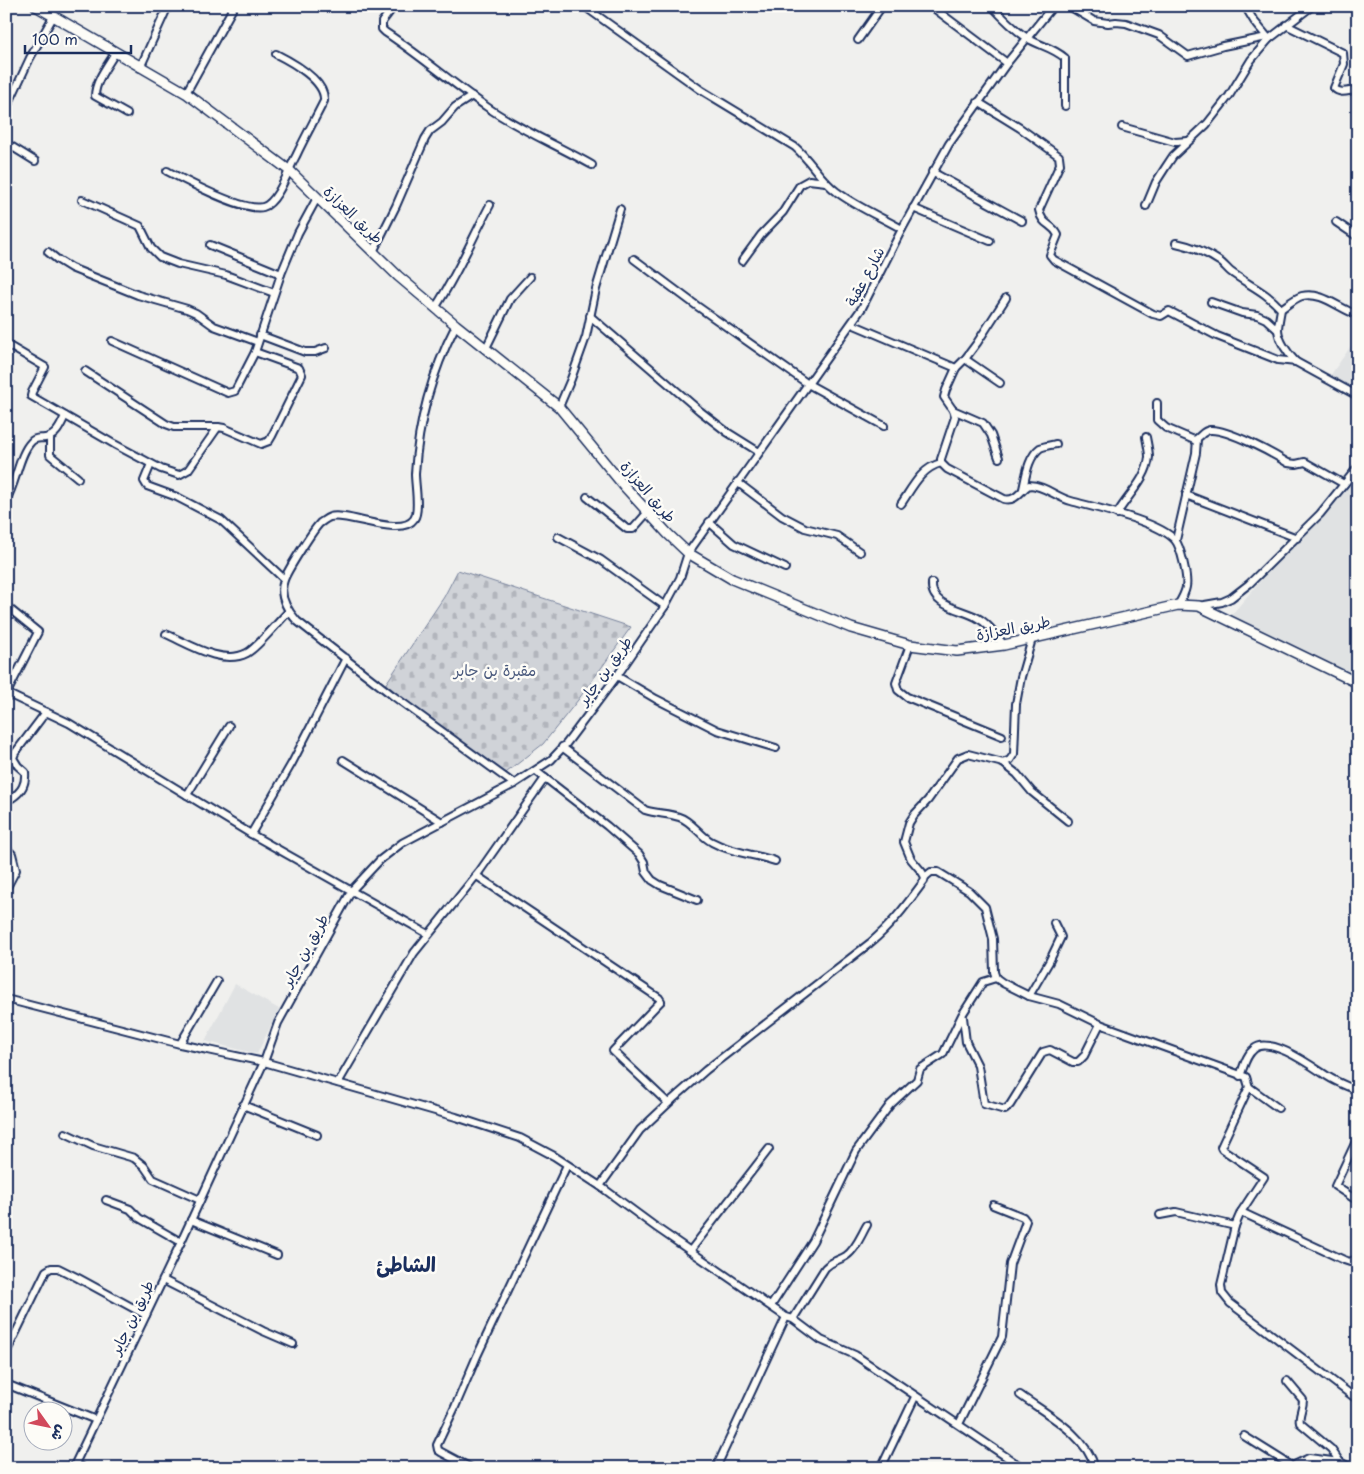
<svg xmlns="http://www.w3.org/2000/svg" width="1364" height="1474" viewBox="0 0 1364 1474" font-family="'Playpen Sans','Playpen Sans Arabic',sans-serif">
<defs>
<pattern id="cemetery-stones" width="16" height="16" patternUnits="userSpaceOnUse" patternTransform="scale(1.25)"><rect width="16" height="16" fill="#d0d3d8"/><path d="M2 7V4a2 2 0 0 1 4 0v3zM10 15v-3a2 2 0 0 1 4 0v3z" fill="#b2b5bc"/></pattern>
</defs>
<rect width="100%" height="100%" fill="#f0f0ee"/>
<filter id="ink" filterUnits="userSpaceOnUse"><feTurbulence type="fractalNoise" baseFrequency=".02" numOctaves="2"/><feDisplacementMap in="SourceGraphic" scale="10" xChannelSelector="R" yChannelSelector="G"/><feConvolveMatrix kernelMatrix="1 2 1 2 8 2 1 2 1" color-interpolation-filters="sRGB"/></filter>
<g filter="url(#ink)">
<g fill="#e0e2e3">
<polygon points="1358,336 1358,391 1330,376"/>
<polygon points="1358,466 1358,683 1227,620"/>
<polygon points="235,984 279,1009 257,1054 205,1041"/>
</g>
<polygon fill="url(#cemetery-stones)" stroke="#76819b" points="458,570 631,627 578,700 543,744 502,776 383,688 444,597"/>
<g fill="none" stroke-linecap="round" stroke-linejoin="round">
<defs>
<g id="street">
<path d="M394,6L382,22V29L385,32C420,55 452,83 487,107C520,130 557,145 592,165"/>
<path d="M584,6L701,90L795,147C811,161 820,180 837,192C857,207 881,217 902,229"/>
<polyline points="931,6 1007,63"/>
<path d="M992,6C1002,17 1014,29 1027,38C1040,46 1052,47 1065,58V106"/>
<polyline points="1069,6 1094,21 1108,23 1116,22 1126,23 1159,35 1188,56 1223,46 1267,37"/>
<polyline points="1245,6 1254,21 1269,39"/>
<path d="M1286,25L1343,53L1344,64L1334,88C1341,95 1349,90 1358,90"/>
<polyline points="858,40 882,6"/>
<path d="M115,53C108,65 95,81 95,96L127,114"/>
<polyline points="140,68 168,6"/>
<polyline points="186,93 234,6"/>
<path d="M978,102L1020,128L1059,156L1060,164L1039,210C1042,226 1052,223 1058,235L1050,255L1054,260L1153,314L1161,316L1169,311L1217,336L1278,360L1296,362"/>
<polyline points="9,103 30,58 53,17"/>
<polyline points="1122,127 1175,142 1188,141"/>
<polyline points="6,143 35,161"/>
<path d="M167,171C186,181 244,212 263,207C278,203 289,168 296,156C305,137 315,119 324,101C326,81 292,62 276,54"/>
<polyline points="932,172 1022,221"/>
<polyline points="82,200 140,226 151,248 160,257 178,264 226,275 274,293"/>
<polyline points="1146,206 1156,182 1165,168 1173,156 1207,124 1229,96 1251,60 1269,39 1312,6"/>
<polyline points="913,208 990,241"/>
<polyline points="1336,222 1358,237"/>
<path d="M1176,243C1191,246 1207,253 1219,261C1224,264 1227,269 1231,272C1250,286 1265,291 1281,309C1280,316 1278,324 1278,330C1279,341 1288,354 1296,362L1358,396"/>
<polyline points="210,245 281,274"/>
<polyline points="48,252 58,260 71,268 138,295 187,309 196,313 214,326 258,342"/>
<polyline points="373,252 396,206 425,139 430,131 442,122 455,107 472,96"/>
<polyline points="634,259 697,306 808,384 884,426"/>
<polyline points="742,261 761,235 783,212 800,185 809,180 826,182"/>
<path d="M1006,298L977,343L965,359L956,368L946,390L944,397L953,410L955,417L941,459V463L947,469L1004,499C1016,502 1020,491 1029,485C1044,485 1056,497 1071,501C1096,508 1158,521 1175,540C1181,547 1188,578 1186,587C1185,593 1181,600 1178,605"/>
<polyline points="1211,302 1242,313 1257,315 1266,319 1278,330"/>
<path d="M435,308C457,275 472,239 490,205"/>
<path d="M1281,309C1287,305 1295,298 1302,296C1322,291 1339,309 1358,315"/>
<polyline points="590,316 700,411 727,432 759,452"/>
<polyline points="852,324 956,368"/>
<path d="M456,325C432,372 418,421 415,474C415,485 420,511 414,519C401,538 348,512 330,517C327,518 323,521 320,523C313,530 287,571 284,580C278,596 287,610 297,621L392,695L514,784"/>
<polyline points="260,335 305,352 315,352 326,348"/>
<polyline points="112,341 228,393 235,391 255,352 281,274 298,233 317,198"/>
<polyline points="11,347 45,367 32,392 31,396 114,444 161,469 179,475 188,470 218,427 224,428 261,444 269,441 272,436 302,375 299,368 255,352"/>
<polyline points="486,348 510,299 530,277"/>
<polyline points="965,359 1000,383"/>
<polyline points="85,371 166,424 174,427 218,427"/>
<path d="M1157,403V420L1166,428L1194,440C1200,438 1202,431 1210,430C1228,429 1272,453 1288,463L1296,464L1305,462L1344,484"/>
<polyline points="559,407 571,379 586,337 596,289 620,209"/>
<polyline points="953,410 983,423 991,435 999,458"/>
<polyline points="50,437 50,455 78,478"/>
<polyline points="151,464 144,481 147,486 177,497 221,520 284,579"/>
<polyline points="737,482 782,516 805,528 837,536 860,552"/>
<path d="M1023,489C1026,476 1028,457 1040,448C1044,446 1051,445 1056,444"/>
<polyline points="1186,495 1297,538"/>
<polyline points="587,497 627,529 633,529 648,512"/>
<path d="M6,500C16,484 19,454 31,442C35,437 40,439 45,438C56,437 61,425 65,416"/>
<path d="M901,504C912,488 921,468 941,463"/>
<path d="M1117,514C1127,496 1147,479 1149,457C1149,451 1147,443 1146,437"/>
<polyline points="709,522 734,544 785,568"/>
<polyline points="558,537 601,560 665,606"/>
<polyline points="1176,540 1196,453 1197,439"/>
<path d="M932,583C930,606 961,609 976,617C988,623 996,635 1004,645"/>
<polyline points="6,606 38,632 7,693"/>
<polyline points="1199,606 1222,602 1231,598 1249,584 1320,514 1358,467"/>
<path d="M166,634C189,644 222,666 247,653C257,648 279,621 288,612"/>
<polyline points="910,645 896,683 898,690 907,697 1002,736"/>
<polyline points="617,676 656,699 717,730 776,748"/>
<polyline points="6,693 69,723 251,834 428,934"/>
<path d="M562,747L645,810C657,814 668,813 679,817C692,821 700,836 712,842C732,853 754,854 775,861"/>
<polyline points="343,760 442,822"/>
<polyline points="1003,763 1017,774 1032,792 1068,821"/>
<polyline points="536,771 607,826 639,854 644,862 646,872 652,880 660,885 697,900"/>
<polyline points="187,795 229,726"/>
<path d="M12,798C22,791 26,784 25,772L18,766L13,758L15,753L46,712"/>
<polyline points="251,834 292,763 346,658"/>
<polyline points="6,848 12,854 16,870 6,889"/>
<polyline points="477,876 659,998 661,1001 659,1003 613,1051 668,1103"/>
<polyline points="925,877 931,872 938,872 969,891 985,907 993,939 994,972 996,978 1003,983 1029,996 1059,1004 1100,1024 1246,1077 1249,1087 1221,1147 1222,1149 1264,1177 1241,1212 1235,1226 1221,1285 1222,1293 1230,1303 1358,1400"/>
<polyline points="1029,996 1049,962 1061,937 1054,923"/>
<polyline points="6,999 180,1044 264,1062 456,1117 520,1138 554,1156 600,1186 657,1228 786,1317 793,1319 821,1340 855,1355 1023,1468"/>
<polyline points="963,1017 966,1042 978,1066 984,1104 1005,1110 1010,1105 1043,1052 1050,1050 1073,1062 1078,1062 1084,1056 1100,1024"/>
<polyline points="180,1044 217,981"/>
<path d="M1240,1076C1244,1066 1246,1055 1254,1049C1270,1035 1313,1067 1327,1076C1336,1082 1347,1086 1358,1091"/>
<polyline points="338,1083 414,953 479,872 545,778"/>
<polyline points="1249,1087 1278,1108"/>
<polyline points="243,1105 317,1135"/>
<polyline points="65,1133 93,1146 134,1158 144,1166 153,1179 200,1200"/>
<polyline points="1358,1137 1335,1186 1358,1201"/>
<path d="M600,1186L640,1130L673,1099L706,1070L870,943C892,925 907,904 924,881L925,877L922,872L911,859L904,842L909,823L914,815L928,800L958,758L968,754L1003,763L1010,760L1014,754L1016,704L1021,677L1032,639"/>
<polyline points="106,1200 130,1209 139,1218 181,1242"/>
<polyline points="1241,1212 1344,1260 1350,1262 1358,1258"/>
<polyline points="1160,1215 1176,1212 1235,1226"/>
<polyline points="191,1220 277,1255"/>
<polyline points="690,1251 769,1149"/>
<polyline points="163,1280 263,1331 293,1344"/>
<polyline points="771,1306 813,1241 856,1151 890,1105 917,1080 920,1069 943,1054 962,1015 983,982 996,978"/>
<path d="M793,1319L825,1268C833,1260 838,1261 846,1256C856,1249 861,1235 867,1225"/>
<polyline points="6,1353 46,1271 51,1268 58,1268 78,1278 146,1315"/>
<path d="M1287,1381L1303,1400C1303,1409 1298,1415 1300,1423L1331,1449L1340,1462"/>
<polyline points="6,1384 96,1420"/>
<path d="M1020,1395C1046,1414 1086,1434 1095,1468"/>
<polyline points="959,1424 1002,1337 1010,1264 1026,1221 1023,1217 993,1205"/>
<polyline points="1244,1436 1292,1466 1309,1458 1340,1462 1351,1468"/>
<polyline points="75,1464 83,1468"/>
<polyline points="73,1468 181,1242 264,1062 278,1023 352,890 380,860 402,843 514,784 551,760 566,744 617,676 665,606 680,578 688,553 862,308 902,229 949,144 1007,63 1053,6"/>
<polyline points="471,1468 441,1452 438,1450 437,1445 455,1407 477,1356 567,1165"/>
<polyline points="716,1468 786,1317"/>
<polyline points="881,1468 915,1397"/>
</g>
<polyline id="secondary" points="36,6 186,93 290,171 398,276 456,325 559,407 624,486 668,534 688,553 732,579 851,628 910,645 957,651 1004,645 1178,605 1199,606 1358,683"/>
</defs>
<use href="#street" stroke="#1b2f5e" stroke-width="10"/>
<use href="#secondary" stroke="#1b2f5e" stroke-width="12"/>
<use href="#street" stroke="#fdfcf7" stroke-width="6"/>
<use href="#secondary" stroke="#fdfcf7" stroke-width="9"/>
</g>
</g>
<g text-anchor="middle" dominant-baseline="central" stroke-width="5" stroke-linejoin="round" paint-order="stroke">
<g font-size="15" fill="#1b2f5e" stroke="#fdfcf7">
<text transform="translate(354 214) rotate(44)">طريق العزازة</text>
<text transform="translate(864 276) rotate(-62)">شارع عقبة</text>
<text transform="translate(649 491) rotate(49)">طريق العزازة</text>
<text transform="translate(1013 627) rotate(-11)">طريق العزازة</text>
<text transform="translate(604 670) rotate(-54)">طريق بن جابر</text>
<text transform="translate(304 950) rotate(-61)">طريق بن جابر</text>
<text transform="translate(131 1317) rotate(-64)">طريق بن جابر</text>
</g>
<g font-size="15" fill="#48587c" stroke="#fdfcf7">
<text x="495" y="669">مقبرة بن جابر</text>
</g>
<g font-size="20" font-weight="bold" fill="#1b2f5e" stroke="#fdfcf7">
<text x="406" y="1264">الشاطئ</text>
</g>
</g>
<rect width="1364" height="1474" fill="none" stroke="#fdfcf7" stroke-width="25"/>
<rect x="12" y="12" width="1339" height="1449" fill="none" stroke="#1b2f5e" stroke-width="2" filter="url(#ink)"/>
<g transform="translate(48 1426) rotate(123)"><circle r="24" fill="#fdfcf7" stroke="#a3aaba"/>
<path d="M0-4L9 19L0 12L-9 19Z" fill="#d1495b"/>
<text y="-8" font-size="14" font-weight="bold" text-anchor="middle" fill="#1b2f5e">ش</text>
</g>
<path d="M25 45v8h106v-8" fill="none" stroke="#1b2f5e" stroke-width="2.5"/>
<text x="32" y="45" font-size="15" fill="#1b2f5e" stroke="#fdfcf7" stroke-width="4" paint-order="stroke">100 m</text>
</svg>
